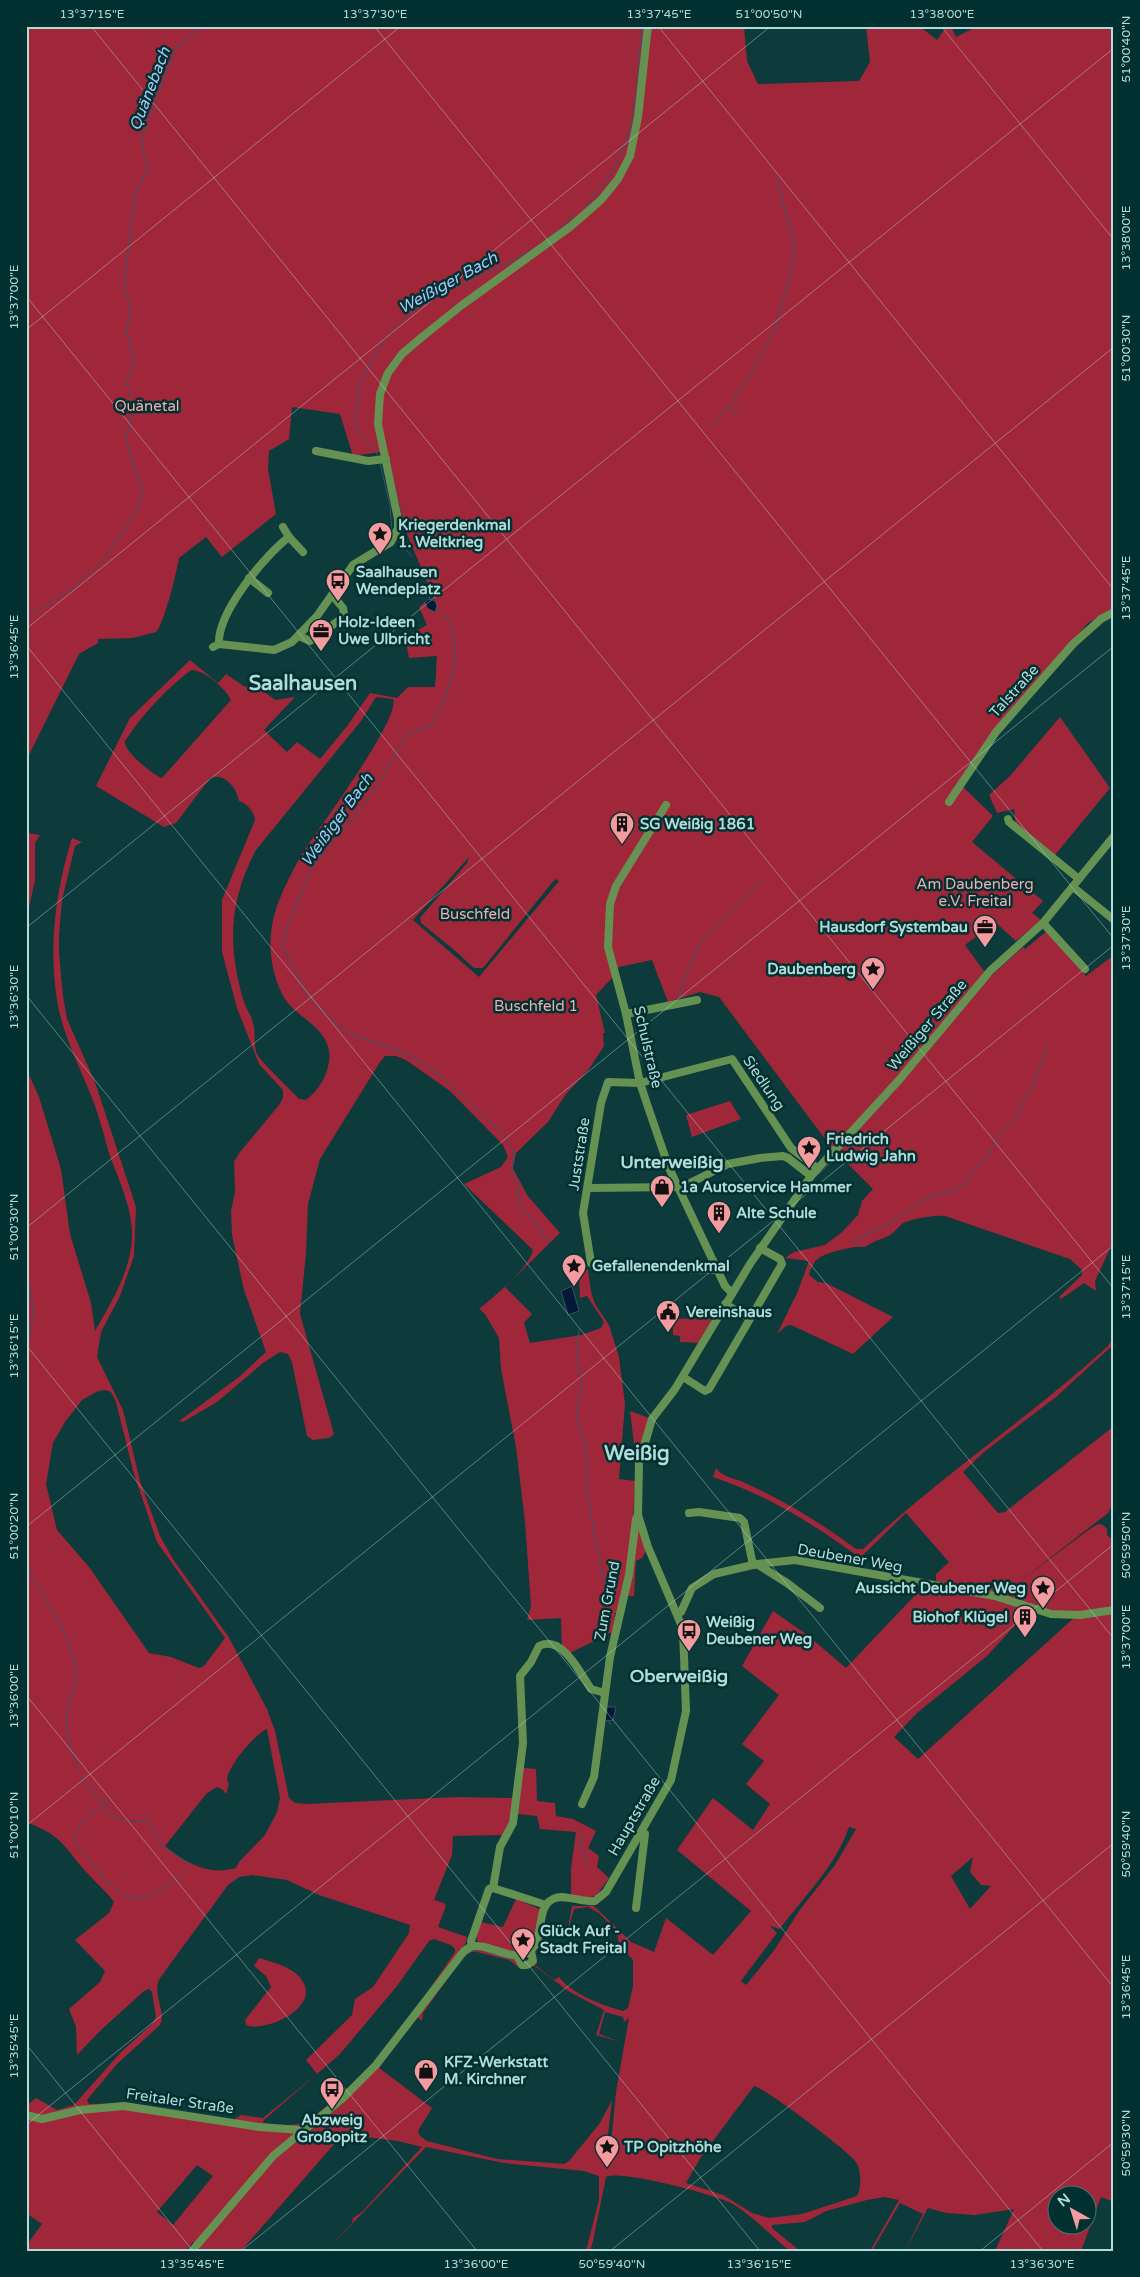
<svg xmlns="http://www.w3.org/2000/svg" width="1140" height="2277" viewBox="0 0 1140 2277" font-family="'Varela Round',sans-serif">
<rect width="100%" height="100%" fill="#0d3a3b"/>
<g fill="#a0273a" fill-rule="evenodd">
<path d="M26,26H744L747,61L758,84L859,81L870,62L866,26H919L937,40L947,26H951L956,37L978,26H1114V608L1088,623L994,730L959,783L993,816L972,842L1043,901L1032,913L1041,920L1016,941L995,922L965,945L989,978L1023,947L1025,949L1047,931L1086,976L1114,955V1240L1095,1281L1096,1291L1084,1283L1061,1299L1059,1297L1082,1275V1270L1070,1259L945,1216C935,1215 910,1219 902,1224C898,1227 895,1232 890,1235C883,1239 873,1241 865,1247C856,1245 827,1252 819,1258C813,1262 811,1269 809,1275L818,1282L826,1283L893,1317L853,1354L791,1325L786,1326L777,1334L798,1291L809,1261L785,1258L794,1252L825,1245L842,1232L858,1215L862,1201L873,1189L831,1147L719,997L700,992L668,1002L652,960L619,967L613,977L596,995L605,1033H603L604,1046L589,1069L566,1094L548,1122L516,1153L513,1168L527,1195L560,1233L505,1287L532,1314L524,1323L530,1343L581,1335L601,1328L604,1322L587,1296L580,1298L579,1276L588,1269L591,1292L595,1304L609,1325L619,1357L625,1404L619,1479L635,1481C634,1526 628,1570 619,1613H615L614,1631L570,1653L562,1649L561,1618L527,1620L531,1606L525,1522L516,1447L501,1369L499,1338L485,1314L479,1309C494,1297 529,1268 533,1250L464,1184L501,1167L508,1157L503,1145L450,1091L406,1060L396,1056H385L380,1062L320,1159L308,1204L306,1253L300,1314L334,1434L329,1438L313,1440L307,1436L292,1362L288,1354L280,1352L263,1363L217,1402L183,1422L179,1421L239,1377L266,1352L244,1290L232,1235L231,1211L235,1192L234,1162L240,1152L279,1105L283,1098V1090L259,1064L237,1008L222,952V900L255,820C254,811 247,804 239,801C237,788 224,772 210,778L176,823L164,827L96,786L130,718L190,660L218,683L226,674L245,687L254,684L275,700L295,697L264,730L287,752L297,742L320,759L348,725L370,693L397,698L408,687H435L437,656L409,658L405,637L427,625L419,607L425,602L427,608L437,606L405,529L387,451L353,456L340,414L292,407L289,439L269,451L268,469L276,514L222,557L206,537L179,558C177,571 164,624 156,632L133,638L98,639V643L79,654L26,761ZM191,670C205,670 225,688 231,700L162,778C153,775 123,751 125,741C142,715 166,689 191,670ZM376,697L393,699C401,719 315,833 300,857C291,874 282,891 276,909C267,936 269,967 282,994C294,1019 334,1027 329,1062C326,1079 319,1089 306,1100L299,1099C291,1090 260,1061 257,1054C253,1045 256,1032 253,1023C252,1016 246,1009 244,1002C227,946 229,901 256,850L361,721ZM469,857L467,863L420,918L421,923L453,949L474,968H483L555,879L559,881L479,977L413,920Z"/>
<polygon points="1060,717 1110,788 1055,855 1016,826 1014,809 997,813 989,795 1010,776"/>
<polygon points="26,830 27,833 40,835 35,843 35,880 26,921"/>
<path d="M72,838L82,842L75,846L62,900L59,934V953L63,996L67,1019L95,1082L136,1207L134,1256L120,1296L101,1332L97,1357L123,1410L140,1481L160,1536L173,1559L228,1636L267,1709L275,1731L289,1798L295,1803L307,1804L458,1797L513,1798L509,1827L505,1835L453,1836L452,1855L434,1900L444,1903L446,1906L438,1927L467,1937L465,1945L459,1950L462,1955L476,1948L513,1957L519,1967L534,1964L554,1980L559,1977C573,1995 602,2005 623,2011L628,2008L633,1986V1960L619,1944L617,1932L599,1913L588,1907L574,1909L567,1934L572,1906H594L631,1942L654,1952L666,1918L713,1955L751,1911L677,1850L713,1798L753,1830L770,1804L746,1784L764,1761L742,1744L779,1695L742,1666L773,1611L806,1634L846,1668L919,1591L924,1589C959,1588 996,1599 1029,1610L987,1656L917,1713L894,1737L918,1759L1075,1617L1114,1613V2202L1101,2197L1081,2251H995L1014,2209L975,2215L946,2213L928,2208L905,2251L923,2214L900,2203L872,2251H870L899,2200L884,2197L867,2200L826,2211L805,2222L772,2225V2228L800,2251H790C771,2236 754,2217 733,2204C717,2195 619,2169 606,2177L593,2241L590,2251H586L599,2200V2176L584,2171L504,2163L426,2147L326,2251L352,2223L353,2218L362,2212L422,2147L398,2141L343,2134L241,2251H203L193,2242L186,2251H26V2246L42,2224L26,2213V2106L36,2098L57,2110L74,2105L121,2052L152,2024L156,2017L152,1992L149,1989L144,1991L101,2030L77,2055L76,2027L69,2009L100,1982L105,1971L75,1940L109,1913L114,1902C107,1892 98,1885 90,1876C64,1849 66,1837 26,1822V1068L39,1097L61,1169L70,1234L91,1303L95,1331C111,1303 131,1271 132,1237C133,1207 117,1177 108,1150C104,1135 100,1120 95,1106C83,1073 65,1041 58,1006C48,949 55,893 72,838ZM105,1390L111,1392L116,1402L134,1474L157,1542L225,1638L204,1666L199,1668L171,1657L149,1653L89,1567L57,1530L46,1484L53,1443L65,1422L82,1400L98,1391ZM267,1729L280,1798L277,1812L265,1835L239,1862L236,1868C208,1876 186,1863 165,1846L207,1793L217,1787L222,1789L226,1794L229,1784L227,1780C228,1766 254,1735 267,1729ZM849,1827L856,1829L835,1865L799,1911L775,1949L746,1985L741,1981L777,1933L770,1926L780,1929C804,1896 836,1866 849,1827ZM973,1857L970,1872L981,1885L991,1886L970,1909L951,1876ZM253,1875L287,1880L319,1895L410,1925L409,1933L373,1987L355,1999L352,2015L306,2060L317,2074L263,2118L241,2115L233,2120L127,2103L89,2104L87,2100L117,2064L160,2025C167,2011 151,1994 160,1978L228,1885L239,1877ZM434,1939L451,1945L455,1949V1952C417,2007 380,2065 327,2106C319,2112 311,2119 301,2123C290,2127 274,2125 263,2123L264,2120L340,2054L397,1986L429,1941ZM473,1951L509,1960L521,1969L535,1966L568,1991L604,2010L596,2035L621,2042L599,2034L605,2012L623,2017L624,2022L629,2018L616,2092L610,2153H606L612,2100L600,2123L569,2161L564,2164L497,2159L427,2141L420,2136L418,2131L432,2108L378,2067L417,2017L422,2021L423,2013L463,1957ZM754,2086C764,2087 851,2153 856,2162C861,2170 862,2187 857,2196L802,2214L769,2218L752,2213L723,2195L686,2183L701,2157ZM197,2165L213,2176L173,2225L157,2212ZM1058,2194H1088V2224H1058Z"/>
<polygon points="730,1101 741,1119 692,1137 686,1115"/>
<polygon points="708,1318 712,1320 698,1343 680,1342 680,1336 673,1335 673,1319"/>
<path d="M1114,1337V1344L1056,1397L984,1452L963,1472L998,1513L1005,1512L1114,1426V1510L1111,1507L1108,1513L1018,1583L1087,1531L1098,1524L1103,1525L1107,1529V1535L1114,1541V1608L1065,1614L939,1584L936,1580V1574L949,1562L906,1513L860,1558C814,1524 767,1495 713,1477L716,1468C722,1477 734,1478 743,1482C783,1500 821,1523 856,1549H863C940,1476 1028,1419 1107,1347Z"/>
<polygon points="630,1411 649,1418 637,1460 636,1460"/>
<polygon points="637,1523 646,1551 642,1558 636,1561 634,1596 628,1596"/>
<polygon points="523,1768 536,1769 537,1801 555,1803 556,1816 573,1819 596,1831 588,1848 599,1856 597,1867 609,1878 596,1896 584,1898 571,1896 571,1868 576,1832 540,1829 537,1816 518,1814"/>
<path d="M516,1899L542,1910C539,1919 538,1931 534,1940C523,1961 493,1947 477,1941V1935L481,1922L503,1927Z"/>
<path d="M259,1958C274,1963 295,1967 303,1982C319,2008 266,2033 246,2025L245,2020L271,1987L266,1976L254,1966Z"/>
</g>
<g fill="#031937" stroke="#385368">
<polygon points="429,599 435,601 437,606 435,612 427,608 425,602"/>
<polygon points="572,1286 579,1311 568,1315 561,1291"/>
<polygon points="607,1707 616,1707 613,1720 607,1721 605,1719"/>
</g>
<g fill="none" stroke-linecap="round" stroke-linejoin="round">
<g stroke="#385368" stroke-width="1">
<path d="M585,208C597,192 610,177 618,160C639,120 637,70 642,26"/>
<polyline points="730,404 752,371 775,330 794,260 794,243 777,180"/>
<polyline points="712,427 729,406 734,412 738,412"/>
<path d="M378,457C374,445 360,439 356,426C354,420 357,407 358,400C359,383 365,372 373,358C404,301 460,287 514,260C537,249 557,231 576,215"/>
<polyline points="380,463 390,505 392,532"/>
<polyline points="397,537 411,556"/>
<polyline points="430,587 427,590 430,599"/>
<path d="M437,607C470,635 451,695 431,725L427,728L416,729L407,735L372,794L313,866L285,932L283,947L308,997L336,1024L349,1033L414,1057L442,1077L505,1136L513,1150L512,1175L518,1182C519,1189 517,1199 521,1205C528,1220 537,1218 543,1237L550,1240"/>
<polyline points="26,617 71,590 99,565 135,516 142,491 126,439 134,407 127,383 134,360 127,332 130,307 124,284 135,195 148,167 143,152 142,137 176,48 196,31 199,26"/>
<polyline points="679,997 686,974 703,938 761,880"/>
<polyline points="818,1175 837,1156"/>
<polyline points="853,1242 888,1223 926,1198 953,1191 964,1185 974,1170 985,1159 1003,1131 1015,1119 1035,1080 1048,1046"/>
<polyline points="26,1271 34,1311 26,1352"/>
<polyline points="579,1329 576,1352 582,1383 577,1413 585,1447 588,1478 586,1487 601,1570 609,1598"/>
<path d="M26,1565C43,1599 72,1634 76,1672C77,1682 74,1689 71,1698C64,1722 66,1743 78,1764L77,1768"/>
<polyline points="609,1720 610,1724"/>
<path d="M78,1773L96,1796L106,1802L107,1812C121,1821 138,1826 152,1816"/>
<path d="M106,1802C95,1811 71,1828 75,1843C92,1861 118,1909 148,1896C160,1891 172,1881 184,1875"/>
<polyline points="148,1821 163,1847 186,1862 188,1868"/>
<polyline points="581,1831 580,1846 588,1866"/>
<polyline points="468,1952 481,1950 513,1960"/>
</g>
<g stroke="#659253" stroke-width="8">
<polyline points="316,451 368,461 386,459"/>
<polyline points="283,527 289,537 303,552"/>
<polyline points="249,578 268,593"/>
<polyline points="299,636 310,641 341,619 344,614 343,608 332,595"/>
<path d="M219,644C217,613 265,555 289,537"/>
<polyline points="213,647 219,644 274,650 292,642 317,616 353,565 391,542 398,528 398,519 378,424 380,394 388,373 402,354 422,337 462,305 570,227 601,200 618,179 630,156 638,117 648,26"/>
<polyline points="949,802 996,732 1073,644 1101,619 1114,612"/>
<polyline points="666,805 616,886 610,904 608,947 626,1014 640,1083 649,1110 669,1168 725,1286 732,1293"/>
<polyline points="1008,819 1009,822 1079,879"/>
<polyline points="1073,887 1114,920"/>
<polyline points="1043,923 1085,969"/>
<polyline points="626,1014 697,1000"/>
<polyline points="788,1158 811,1176"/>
<polyline points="588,1188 682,1187 728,1164 760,1158 783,1156 788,1158"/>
<polyline points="718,1270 621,1267 591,1263 583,1213 601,1103 608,1082 640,1083 732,1059 791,1148 817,1168"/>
<polyline points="725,1304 749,1318"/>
<polyline points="683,1377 705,1391 709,1389 782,1264 780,1259 760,1248"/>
<polyline points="689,1513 699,1512 740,1518 744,1522 753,1565"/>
<polyline points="757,1564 787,1583 820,1608"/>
<polyline points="678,1613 681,1612 692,1588 714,1574 757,1564 795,1560 995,1596 1051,1614 1080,1615 1114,1610"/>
<polyline points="582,1804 594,1777 610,1657 629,1575 636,1519 638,1515"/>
<path d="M493,1888L500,1847L513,1823L523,1743L520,1676L531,1662L539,1646C562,1634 581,1674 591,1689L605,1693"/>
<polyline points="493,1888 546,1905"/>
<polyline points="636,1908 645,1834 641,1833"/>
<polyline points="472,1946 471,1941 489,1889 493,1888"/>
<polyline points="517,1956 522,1965 527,1965 533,1961 531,1951"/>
<polyline points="26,2115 42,2119 80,2110 124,2106 259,2127 301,2130"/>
<path d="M192,2251L273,2156L343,2098L376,2065L464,1951L472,1946H478C495,1947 519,1965 533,1948C544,1935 536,1907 553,1899C564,1893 582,1903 595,1901L606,1892L671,1780L686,1711L683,1629L648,1547L638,1515L639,1463L652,1419L675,1389L750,1264L811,1176L899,1080L990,971L1043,923L1114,836"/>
</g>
</g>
<path fill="none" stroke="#b5dada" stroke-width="1" stroke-opacity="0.45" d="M91,26L1114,1289M374,26L1114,939M658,26L1114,590M941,26L1114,240M26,31L32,26M26,296L1114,1639M26,330L401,26M26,629L771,26M26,645L1114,1988M26,928L1114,48M26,995L1043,2251M26,1228L1114,347M26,1345L760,2251M26,1527L1114,646M26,1695L477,2251M26,1826L1114,945M26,2044L193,2251M26,2125L1114,1245M241,2251L1114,1544M610,2251L1114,1843M980,2251L1114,2142"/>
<defs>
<symbol id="sight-pin" viewBox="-11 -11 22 30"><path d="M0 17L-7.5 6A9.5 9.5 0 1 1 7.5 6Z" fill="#f59b9f" stroke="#013031"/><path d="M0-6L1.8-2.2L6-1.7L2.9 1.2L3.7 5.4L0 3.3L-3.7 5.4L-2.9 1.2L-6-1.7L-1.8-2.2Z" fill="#111"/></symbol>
<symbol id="bus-pin" viewBox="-11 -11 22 30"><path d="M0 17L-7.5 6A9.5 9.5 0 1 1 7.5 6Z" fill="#f59b9f" stroke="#013031"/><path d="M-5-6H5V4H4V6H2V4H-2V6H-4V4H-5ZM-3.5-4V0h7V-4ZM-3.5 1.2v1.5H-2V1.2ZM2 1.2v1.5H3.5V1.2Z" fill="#111"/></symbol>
<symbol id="office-pin" viewBox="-11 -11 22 30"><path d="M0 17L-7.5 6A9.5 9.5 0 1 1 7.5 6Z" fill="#f59b9f" stroke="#013031"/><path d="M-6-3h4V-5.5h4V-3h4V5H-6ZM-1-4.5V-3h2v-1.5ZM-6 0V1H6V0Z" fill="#111"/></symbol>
<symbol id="building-pin" viewBox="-11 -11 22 30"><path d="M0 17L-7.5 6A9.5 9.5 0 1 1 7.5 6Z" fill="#f59b9f" stroke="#013031"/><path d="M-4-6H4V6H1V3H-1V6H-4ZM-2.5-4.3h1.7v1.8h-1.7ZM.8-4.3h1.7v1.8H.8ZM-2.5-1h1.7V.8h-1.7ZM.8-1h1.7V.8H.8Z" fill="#111"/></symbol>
<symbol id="shop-pin" viewBox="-11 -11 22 30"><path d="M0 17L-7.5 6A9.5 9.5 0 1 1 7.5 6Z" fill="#f59b9f" stroke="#013031"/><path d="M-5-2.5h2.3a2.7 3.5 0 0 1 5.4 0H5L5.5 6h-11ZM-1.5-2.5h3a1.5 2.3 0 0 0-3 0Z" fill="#111"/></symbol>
<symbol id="civic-pin" viewBox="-11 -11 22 30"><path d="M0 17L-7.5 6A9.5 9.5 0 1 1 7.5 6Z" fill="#f59b9f" stroke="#013031"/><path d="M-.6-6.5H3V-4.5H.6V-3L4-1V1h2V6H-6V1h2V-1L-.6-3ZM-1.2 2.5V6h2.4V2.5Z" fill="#111"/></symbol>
</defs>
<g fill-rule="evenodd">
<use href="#sight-pin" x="366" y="520" width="28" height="38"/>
<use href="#bus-pin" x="324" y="567" width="28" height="38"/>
<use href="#office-pin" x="307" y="617" width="28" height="38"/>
<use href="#building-pin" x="608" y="810" width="28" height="38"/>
<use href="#office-pin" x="971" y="913" width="28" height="38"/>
<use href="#sight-pin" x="859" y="955" width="28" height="38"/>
<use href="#sight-pin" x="795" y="1134" width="28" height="38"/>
<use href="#shop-pin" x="648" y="1173" width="28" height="38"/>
<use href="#building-pin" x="705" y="1199" width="28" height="38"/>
<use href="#sight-pin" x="560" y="1252" width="28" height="38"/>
<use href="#civic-pin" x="654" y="1298" width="28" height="38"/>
<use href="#sight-pin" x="1029" y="1574" width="28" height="38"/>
<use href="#building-pin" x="1011" y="1603" width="28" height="38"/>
<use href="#bus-pin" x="675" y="1617" width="28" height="38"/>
<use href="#sight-pin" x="509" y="1926" width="28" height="38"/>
<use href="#shop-pin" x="412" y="2057" width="28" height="38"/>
<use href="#bus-pin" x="318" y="2075" width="28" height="38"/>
<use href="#sight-pin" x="593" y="2133" width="28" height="38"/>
</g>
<g text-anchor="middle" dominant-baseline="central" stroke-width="5" stroke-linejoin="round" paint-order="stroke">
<g font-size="15" fill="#f1aeb0" stroke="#013031">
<text x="147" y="406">Quänetal</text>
<text x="975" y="884">Am Daubenberg<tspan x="975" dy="17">e.V. Freital</tspan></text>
<text x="475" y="914">Buschfeld</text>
<text x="536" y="1006">Buschfeld 1</text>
</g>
<g font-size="15" font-weight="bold" fill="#b5dada" stroke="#013031" text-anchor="start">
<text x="398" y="525">Kriegerdenkmal<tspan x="398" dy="17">1. Weltkrieg</tspan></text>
<text x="356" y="572">Saalhausen<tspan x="356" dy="17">Wendeplatz</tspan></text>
<text x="338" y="622">Holz-Ideen<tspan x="338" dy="17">Uwe Ulbricht</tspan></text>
<text x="640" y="824">SG Weißig 1861</text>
<text x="968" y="927" text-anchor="end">Hausdorf Systembau</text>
<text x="856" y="969" text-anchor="end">Daubenberg</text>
<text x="826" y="1139">Friedrich<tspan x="826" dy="17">Ludwig Jahn</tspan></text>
<text x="680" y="1187">1a Autoservice Hammer</text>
<text x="736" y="1213">Alte Schule</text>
<text x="592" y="1266">Gefallenendenkmal</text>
<text x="686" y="1312">Vereinshaus</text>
<text x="1026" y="1588" text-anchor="end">Aussicht Deubener Weg</text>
<text x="1008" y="1617" text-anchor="end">Biohof Klügel</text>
<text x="706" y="1622">Weißig<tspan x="706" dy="17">Deubener Weg</tspan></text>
<text x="540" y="1931">Glück Auf -<tspan x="540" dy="17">Stadt Freital</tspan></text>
<text x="444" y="2062">KFZ-Werkstatt<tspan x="444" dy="17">M. Kirchner</tspan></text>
<text x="332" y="2120" text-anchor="middle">Abzweig<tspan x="332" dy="17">Großopitz</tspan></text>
<text x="624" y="2147">TP Opitzhöhe</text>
</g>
<g font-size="15" fill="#b5dada" stroke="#013031">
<text transform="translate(1014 691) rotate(-48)">Talstraße</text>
<text transform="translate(927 1025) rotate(-50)">Weißiger Straße</text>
<text transform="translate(648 1047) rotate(77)">Schulstraße</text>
<text transform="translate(764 1083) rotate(56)">Siedlung</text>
<text transform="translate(579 1154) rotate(-81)">Juststraße</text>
<text transform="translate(850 1558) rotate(10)">Deubener Weg</text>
<text transform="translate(607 1601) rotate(-79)">Zum Grund</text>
<text transform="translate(634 1816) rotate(-60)">Hauptstraße</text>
<text transform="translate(180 2101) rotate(8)">Freitaler Straße</text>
</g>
<g font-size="16" font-style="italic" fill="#a4c7f8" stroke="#013031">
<text transform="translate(150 89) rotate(-69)">Quänebach</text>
<text transform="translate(448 283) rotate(-29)">Weißiger Bach</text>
<text transform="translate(337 820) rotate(-54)">Weißiger Bach</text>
</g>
<g font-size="18" font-weight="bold" fill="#b5dada" stroke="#013031">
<text x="672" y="1162">Unterweißig</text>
<text x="679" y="1676">Oberweißig</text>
</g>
<g font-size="20" font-weight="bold" fill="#b5dada" stroke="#013031">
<text x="303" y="684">Saalhausen</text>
<text x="637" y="1454">Weißig</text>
</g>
</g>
<rect width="1140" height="2277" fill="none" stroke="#013031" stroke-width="55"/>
<g transform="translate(1072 2210) rotate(321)"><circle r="24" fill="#013031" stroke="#497475"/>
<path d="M0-4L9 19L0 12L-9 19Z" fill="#f59b9f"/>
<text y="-8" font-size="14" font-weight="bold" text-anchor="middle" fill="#b5dada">N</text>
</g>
<rect x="28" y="28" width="1084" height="2222" fill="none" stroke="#b5dada" stroke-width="2"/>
<g font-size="12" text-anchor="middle" fill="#b5dada">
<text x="92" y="18">13°37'15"E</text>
<text x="375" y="18">13°37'30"E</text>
<text x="659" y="18">13°37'45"E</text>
<text x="769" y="18">51°00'50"N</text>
<text x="942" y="18">13°38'00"E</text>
<text transform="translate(1126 49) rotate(-90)" y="4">51°00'40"N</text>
<text transform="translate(1126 238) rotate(-90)" y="4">13°38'00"E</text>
<text transform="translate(14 297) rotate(-90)" y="4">13°37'00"E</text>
<text transform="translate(1126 348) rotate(-90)" y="4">51°00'30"N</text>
<text transform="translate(1126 588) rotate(-90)" y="4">13°37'45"E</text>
<text transform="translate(14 647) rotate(-90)" y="4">13°36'45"E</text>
<text transform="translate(1126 938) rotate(-90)" y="4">13°37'30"E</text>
<text transform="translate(14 997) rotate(-90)" y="4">13°36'30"E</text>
<text transform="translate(14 1227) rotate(-90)" y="4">51°00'30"N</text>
<text transform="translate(1126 1287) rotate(-90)" y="4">13°37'15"E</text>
<text transform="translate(14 1346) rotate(-90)" y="4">13°36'15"E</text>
<text transform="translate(14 1526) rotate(-90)" y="4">51°00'20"N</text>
<text transform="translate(1126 1545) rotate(-90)" y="4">50°59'50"N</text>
<text transform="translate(1126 1637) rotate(-90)" y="4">13°37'00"E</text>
<text transform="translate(14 1696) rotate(-90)" y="4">13°36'00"E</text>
<text transform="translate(14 1825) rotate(-90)" y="4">51°00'10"N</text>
<text transform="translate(1126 1844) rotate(-90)" y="4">50°59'40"N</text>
<text transform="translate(1126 1987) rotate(-90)" y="4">13°36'45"E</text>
<text transform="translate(14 2046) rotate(-90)" y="4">13°35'45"E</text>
<text transform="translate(1126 2143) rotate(-90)" y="4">50°59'30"N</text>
<text x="192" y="2268">13°35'45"E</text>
<text x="476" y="2268">13°36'00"E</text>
<text x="612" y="2268">50°59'40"N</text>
<text x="759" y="2268">13°36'15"E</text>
<text x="1042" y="2268">13°36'30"E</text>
</g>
</svg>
